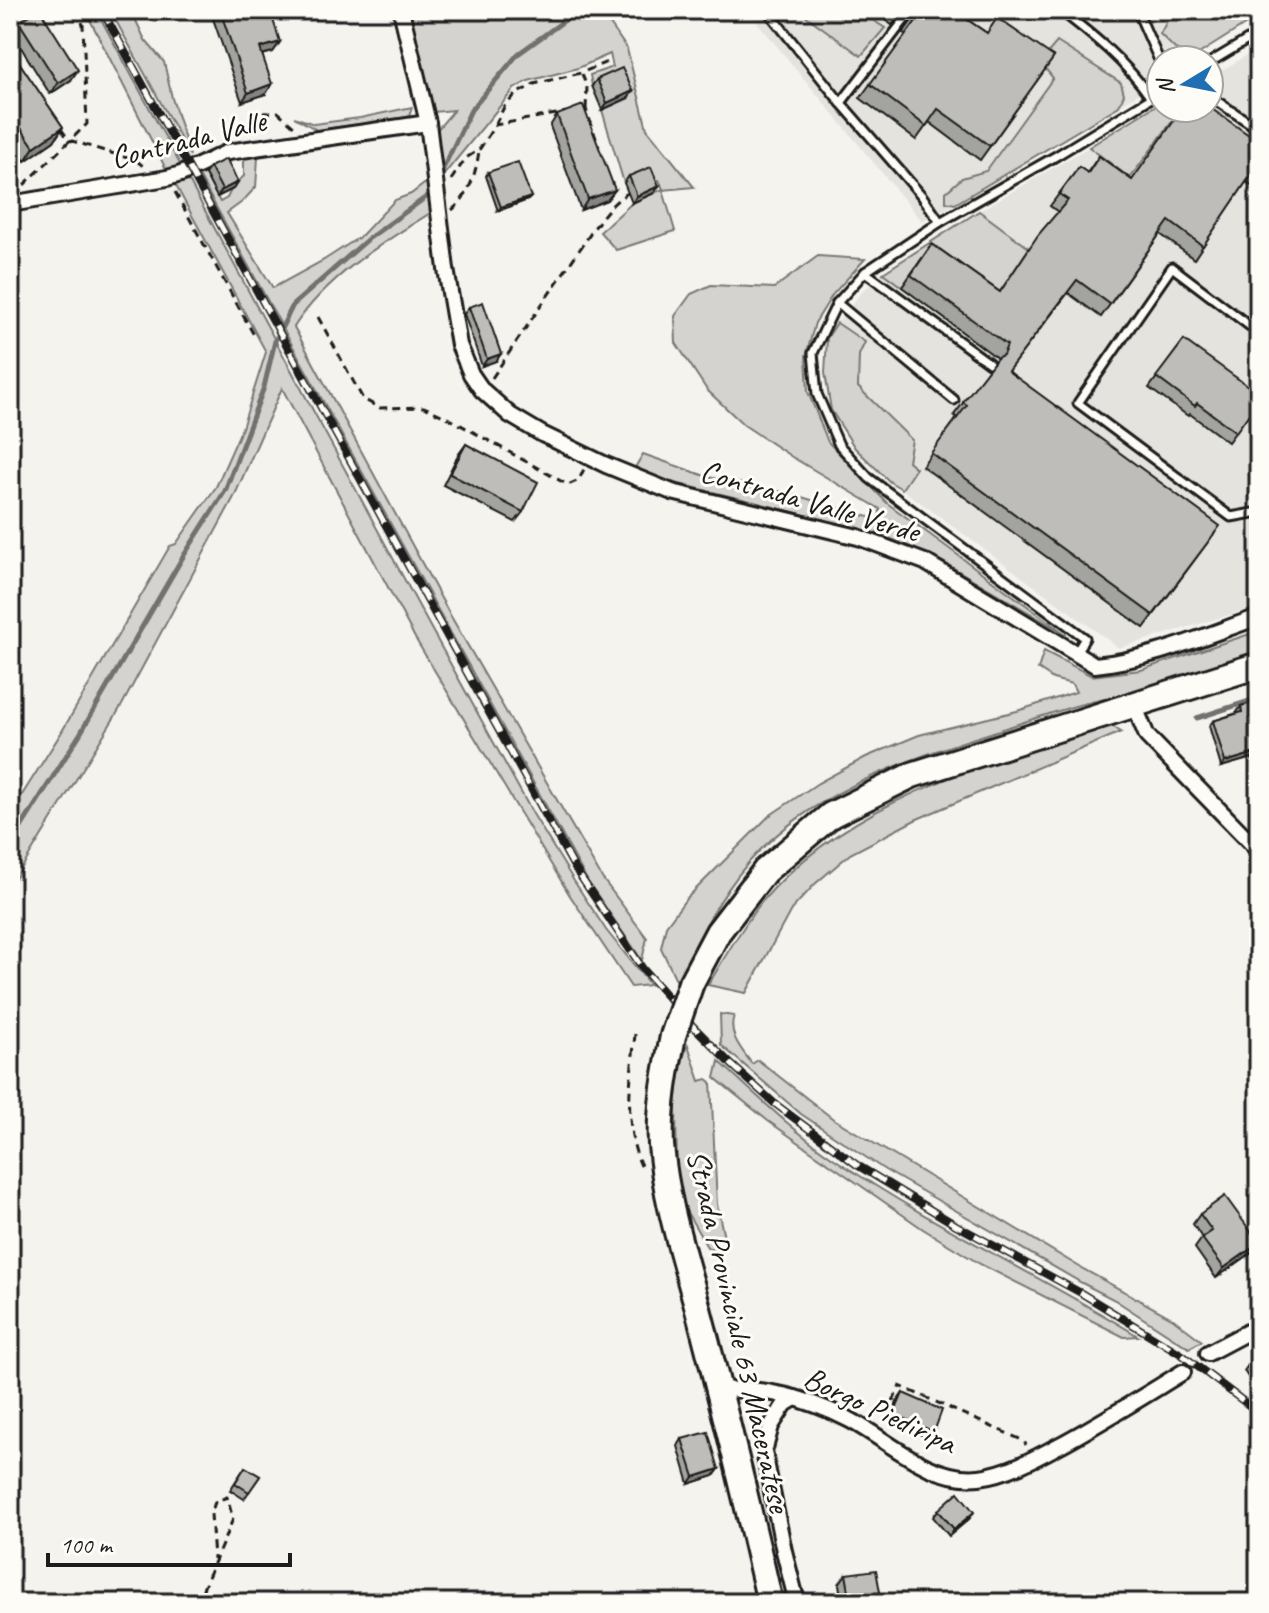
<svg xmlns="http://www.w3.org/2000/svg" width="1269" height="1613" viewBox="0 0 1269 1613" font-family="Caveat,sans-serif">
<rect width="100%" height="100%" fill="#f4f3ee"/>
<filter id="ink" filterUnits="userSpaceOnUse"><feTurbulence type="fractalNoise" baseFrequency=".0125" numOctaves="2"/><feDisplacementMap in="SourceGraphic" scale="16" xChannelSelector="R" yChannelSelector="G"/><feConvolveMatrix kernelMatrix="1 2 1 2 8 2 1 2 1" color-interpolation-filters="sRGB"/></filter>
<g filter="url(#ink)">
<g fill="#e4e3de">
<polygon points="747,10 1259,10 1259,16 1189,60 1161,60 1161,79 1145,90 955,204 922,221"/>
<polygon points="1259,48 1259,606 1119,648 902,489 916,468 908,461 911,440 858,387 859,354 864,342 837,323 860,294 883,273 902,287 923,257 1029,248 979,211 1089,147 1130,177 1182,108 1209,108 1209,78"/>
</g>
<g fill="#d4d3cf" stroke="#787876" stroke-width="2">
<polygon points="85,10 96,10 181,166 167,171"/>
<polygon points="110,10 131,10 145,40 164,62 172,98 190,156"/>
<polygon points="407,10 612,10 610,24 627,49 647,129 694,187 663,190 675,231 616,250 600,232 632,203 663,189 659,180 650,183 646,174 624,183 602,110 627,99 592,86 590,75 613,67 610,54 578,68 528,81 514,89 442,177 436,131 454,110 434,112 417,42"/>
<polygon points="798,10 857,10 885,28 861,56"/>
<polygon points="1173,10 1196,10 1203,15 1207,10 1259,10 1259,16 1194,57 1175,49 1160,34"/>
<polygon points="1057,42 1121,83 1124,94 1119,106 955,204 946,202 946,192 962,178 986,171 1053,78 1040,62"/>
<polygon points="1161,102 1161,108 1182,108 1130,178 1089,147"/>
<polygon points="412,107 409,117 317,130 294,117 314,124 360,118"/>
<path d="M244,157H258L256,187L242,202L227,213L273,288L324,260L361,236L395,200L411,194L428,181L432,212C382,243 327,276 294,327L449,613L602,878L647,938L642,960L588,882L199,176L205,174L220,202L227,198L233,186L244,176Z"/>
<polygon points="189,181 428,623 533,814 574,881 606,930 650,985 631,987 569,894 415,638 282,388 234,497 122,705 10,887 10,814 61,733 170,546 176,544 216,487 242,428 266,352 175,184"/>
<polygon points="979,211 1029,248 991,305 923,257 902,287 883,273"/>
<polygon points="818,256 865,259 833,294 815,323 806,356 808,392 828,442 887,503 1067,635 943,562 880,534 746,500 679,484 633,471 643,454 708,477 788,493 879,520 880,509 792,457 744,425 707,390 676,343 675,316 691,294 711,285 774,288"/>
<polygon points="837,323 865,342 859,355 858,387 912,440 908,461 916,468 902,489 890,482 855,448 831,410 825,373 827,338"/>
<path d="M1259,631V650C1213,665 1167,683 1121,695C1107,699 1093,701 1079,705C1046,714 1013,726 981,736C899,762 807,796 749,862C718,898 698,939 677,982L661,948L666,926L686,899L769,816L818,783L866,757L919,735L1017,711L1076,692L1072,684L1053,679L1038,669L1044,651L1092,676L1141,670Z"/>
<path d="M1108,723L1121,732L915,820L850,854L815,884L791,910L746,993L708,985C725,957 741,928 761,903C847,799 986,765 1108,723Z"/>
<path d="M720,1014L734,1016C727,1034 742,1050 752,1064L758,1060L832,1118L1083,1269L1172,1318L1202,1341L1189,1348L1115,1300L1082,1283L885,1170L801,1114L721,1045Z"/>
<polygon points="688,1045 700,1081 707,1079 711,1082 717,1204 726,1248 717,1252 707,1247 681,1202 677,1180 676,1107 681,1063"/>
<path d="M719,1061C757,1096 793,1131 836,1160C933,1226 1039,1275 1138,1336L1124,1337L980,1264L923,1229L768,1121L715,1078Z"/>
</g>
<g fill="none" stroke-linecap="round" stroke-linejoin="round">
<g stroke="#72716f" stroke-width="5">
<polyline points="439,177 471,110 518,54 579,10"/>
<polyline points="1197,718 1259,698"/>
<polyline points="10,845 80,734 181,560 225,491 264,387 275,341 293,305 368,239 429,195 432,189"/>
</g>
<defs>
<g id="lane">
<polyline points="767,10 841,103 922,196 940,222"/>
<path d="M1060,10C1094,36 1126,62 1151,98"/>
<polyline points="1137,10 1158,58 1161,60"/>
<polyline points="1209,63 1259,33"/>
<polyline points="1209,96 1259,129"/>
<polyline points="841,103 912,10"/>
<polyline points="865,272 989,363"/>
<polyline points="837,303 954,400"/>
<polyline points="1259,333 1172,267 1078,403 1231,517 1259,512"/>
<polyline points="1075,654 1085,638 869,478 839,445 817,394 813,353 837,303 865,272 940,222 1056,156 1161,92"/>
</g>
<g id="street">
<path d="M401,10L428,123L446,269L459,345L471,374L482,390L510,415L542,434L606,465L672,492L858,537L925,562L1095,665C1150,660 1206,635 1259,617"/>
<polyline points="10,204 167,178 181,174 228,152 428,123"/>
<polyline points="1134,705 1147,736 1259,851"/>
<polyline points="1208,1353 1259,1326"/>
<path d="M719,1390C766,1387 806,1398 848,1419C889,1440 929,1482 979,1477C1006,1474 1034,1459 1058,1446C1101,1423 1142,1397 1183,1372"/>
<polyline points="795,1398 785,1404 771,1426 764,1452 784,1551 797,1603"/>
</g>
<g id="primary">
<polyline points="691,983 718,932 765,871 831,815 912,775 1259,665"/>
<path d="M673,1036C666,1072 659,1109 661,1145C666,1206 687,1265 702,1324C726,1417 749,1509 770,1603"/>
</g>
</defs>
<use href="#lane" stroke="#1c1c1c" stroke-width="13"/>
<use href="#street" stroke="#1c1c1c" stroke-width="20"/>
<use href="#primary" stroke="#1c1c1c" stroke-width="30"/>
<g stroke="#1c1c1c" stroke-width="3" stroke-dasharray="8 6" stroke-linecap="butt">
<polyline points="582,74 587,87 586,109"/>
<polyline points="582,110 586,109 599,147"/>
<polyline points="249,114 278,112 295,127"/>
<polyline points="495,125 504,107 516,94 534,84 581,73 607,62"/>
<polyline points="61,129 69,140 137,161 143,166"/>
<polyline points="451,180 466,158 479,150 495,125 567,112"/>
<polyline points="24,185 87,124 83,25 78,10"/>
<polyline points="175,192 255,337"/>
<path d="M452,210C469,197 477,170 479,150"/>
<polyline points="318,317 363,399 380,408 424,407 450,419 568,485 579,480 584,469"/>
<path d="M492,378C521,335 550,292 580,249C593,231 607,204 628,193"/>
<path d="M635,1034C631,1079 622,1128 643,1170"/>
<polyline points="887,1414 900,1386 1024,1441 1026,1445"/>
<polyline points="197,1603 233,1519 227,1497 215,1502 211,1514 214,1559"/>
</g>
<use href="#lane" stroke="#fdfcf7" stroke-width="7"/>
<use href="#street" stroke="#fdfcf7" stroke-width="14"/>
<use href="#primary" stroke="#fdfcf7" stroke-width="24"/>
<defs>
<polyline id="rail" points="102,10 574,867 643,969 692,1025 731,1064 774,1103 857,1165 956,1225 1081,1293 1181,1354 1259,1413"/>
</defs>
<use href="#rail" stroke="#1c1c1c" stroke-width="8"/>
<use href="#rail" stroke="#fdfcf7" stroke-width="5" stroke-dasharray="15" stroke-linecap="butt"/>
<defs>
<polyline id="primary-bridge" points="673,1036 691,983"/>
</defs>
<use href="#primary-bridge" stroke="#1c1c1c" stroke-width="30" stroke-linecap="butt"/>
<use href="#primary-bridge" stroke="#fdfcf7" stroke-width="24"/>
</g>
<g fill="#a3a3a0" stroke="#1c1c1c" stroke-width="2">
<polygon points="210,10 247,10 280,42 273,52 262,55 266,94 242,102"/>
<polygon points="872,10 904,10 892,25"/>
<polygon points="917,10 953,10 987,33 1054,57 980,160 929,122 916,140 860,98 906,35 903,33 918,12"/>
<polygon points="1196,10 1207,10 1204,15"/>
<polygon points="19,22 71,80 50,94 12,33"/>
<polygon points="10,49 63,127 54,141 25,161 10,140"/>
<polygon points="597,79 628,98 602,110 592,86"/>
<polygon points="557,115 615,190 607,200 581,210 550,126"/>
<polygon points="1259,142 1259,191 1246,182 1194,259 1160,234 1101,317 1068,293 1008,371 1211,538 1144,628 922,466 957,418 954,415 997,358 902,287 932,244 1000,292 1058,212 1050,206 1079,167 1087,173 1099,156 1132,180"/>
<polygon points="210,167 238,182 233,189 217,197 205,174"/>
<polygon points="488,172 531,197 528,200 498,211 486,176"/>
<polygon points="629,176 654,193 632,203 624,183"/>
<polygon points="469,307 496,361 482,366 464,314"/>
<polygon points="1184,340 1259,400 1228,442 1190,414 1188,416 1149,388"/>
<polygon points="466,444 523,512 515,522 443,485 458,455"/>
<polygon points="1259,701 1259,764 1254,766 1252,758 1221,767 1209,726 1213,721 1237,713 1237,712 1241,706"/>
<polygon points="1200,1214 1259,1243 1251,1253 1216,1278 1195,1248 1202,1238 1193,1224"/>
<polygon points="1249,1364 1259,1380 1253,1384 1244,1371"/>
<polygon points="903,1393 934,1432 929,1438 889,1421 898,1400"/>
<polygon points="682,1439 719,1469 714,1476 689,1484 678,1446"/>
<polygon points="245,1467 260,1476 244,1499 230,1490"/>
<polygon points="938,1510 969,1519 949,1536 933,1517"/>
<polygon points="846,1574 882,1603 842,1603 839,1584"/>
</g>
<g fill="#858482" stroke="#1c1c1c" stroke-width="2">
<polygon points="280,42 273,52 253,57 260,48"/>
<polygon points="78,70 71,80 50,94 58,83"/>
<polygon points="272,84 266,94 242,102 248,93"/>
<polygon points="633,91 628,98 602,110 607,103"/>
<polygon points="63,127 54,141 25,161 34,147"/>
<polygon points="238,182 233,189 217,197 222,190"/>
<polygon points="659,186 654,193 632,203 637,196"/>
<polygon points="615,190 607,200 581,210 588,199"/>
<polygon points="531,197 528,200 498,211 501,207"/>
<polygon points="501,354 496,361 482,366 487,359"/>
<polygon points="1255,753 1252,758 1221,767 1225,762"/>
<polygon points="1259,1243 1251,1253 1216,1278 1224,1268"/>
<polygon points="894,1414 934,1432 929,1438 889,1421"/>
<polygon points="719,1469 714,1476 689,1484 694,1477"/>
<polygon points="974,1512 969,1519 949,1536 954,1529"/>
</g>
<g fill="#bebdba" stroke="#1c1c1c" stroke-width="2">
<polygon points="38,10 40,10 78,70 58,83 19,22"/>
<polygon points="220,10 247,10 247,12 253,10 270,10 280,42 260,48 272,84 248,93"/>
<polygon points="919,10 953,10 987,33 997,18 1054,57 990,146 938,109 926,126 870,84 916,21 913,19"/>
<polygon points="10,49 63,127 34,147 10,112"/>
<polygon points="622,68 633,91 607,103 597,79"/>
<polygon points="583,105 615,190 588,199 557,115"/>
<polygon points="1209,107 1259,142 1259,172 1255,169 1203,246 1169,221 1110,304 1077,280 1008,371 1220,526 1153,615 931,453 967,405 963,402 998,357 1003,355 1007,345 911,275 932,244 1000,292 1038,235 1068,200 1059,194 1079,167 1088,173 1099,156 1132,180 1183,108"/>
<polygon points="226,159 238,182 222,190 210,167"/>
<polygon points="518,162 531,197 501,207 488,172"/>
<polygon points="651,167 659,186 637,196 629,176"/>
<polygon points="483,302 501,354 487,359 469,307"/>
<polygon points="1184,340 1259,394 1259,400 1236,432 1197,403 1195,406 1156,377"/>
<polygon points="466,444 538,482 523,512 450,474"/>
<polygon points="1259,701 1259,760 1257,760 1255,753 1225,762 1213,721 1242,712 1241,706"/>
<polygon points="1225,1196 1259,1243 1224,1268 1202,1238 1212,1231 1200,1214"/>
<polygon points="1259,1358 1259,1376 1258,1377 1249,1364"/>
<polygon points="903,1393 942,1410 934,1432 894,1414"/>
<polygon points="708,1432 719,1469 694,1477 682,1439"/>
<polygon points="245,1467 260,1476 249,1492 235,1483"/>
<polygon points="958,1492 974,1512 954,1529 938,1510"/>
<polygon points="876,1570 882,1603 851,1603 846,1574"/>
</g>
</g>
<g text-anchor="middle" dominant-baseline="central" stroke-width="6" stroke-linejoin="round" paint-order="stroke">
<g font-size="32" fill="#1c1c1c" stroke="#fdfcf7">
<text transform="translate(188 139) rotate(-14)">Contrada Valle</text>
<text transform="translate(810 501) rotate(16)">Contrada Valle Verde</text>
<text transform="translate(739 1331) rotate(77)">Strada Provinciale 63 Maceratese</text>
<text transform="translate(880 1410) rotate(25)">Borgo Piediripa</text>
</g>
</g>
<rect width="1269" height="1613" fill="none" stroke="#fdfcf7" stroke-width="40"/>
<rect x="20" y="20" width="1229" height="1573" fill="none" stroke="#1c1c1c" stroke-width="3" filter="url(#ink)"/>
<g transform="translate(1185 84) rotate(260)"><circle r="38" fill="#fdfcf7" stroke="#a3a29f" stroke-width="2"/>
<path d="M0-6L14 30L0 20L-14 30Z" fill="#1f6fb2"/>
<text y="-12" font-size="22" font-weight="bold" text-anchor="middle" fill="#1c1c1c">N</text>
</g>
<path d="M48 1553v12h242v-12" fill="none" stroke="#1c1c1c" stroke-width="4"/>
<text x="60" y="1553" font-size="24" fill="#1c1c1c" stroke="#fdfcf7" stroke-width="6" paint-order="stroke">100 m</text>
</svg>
